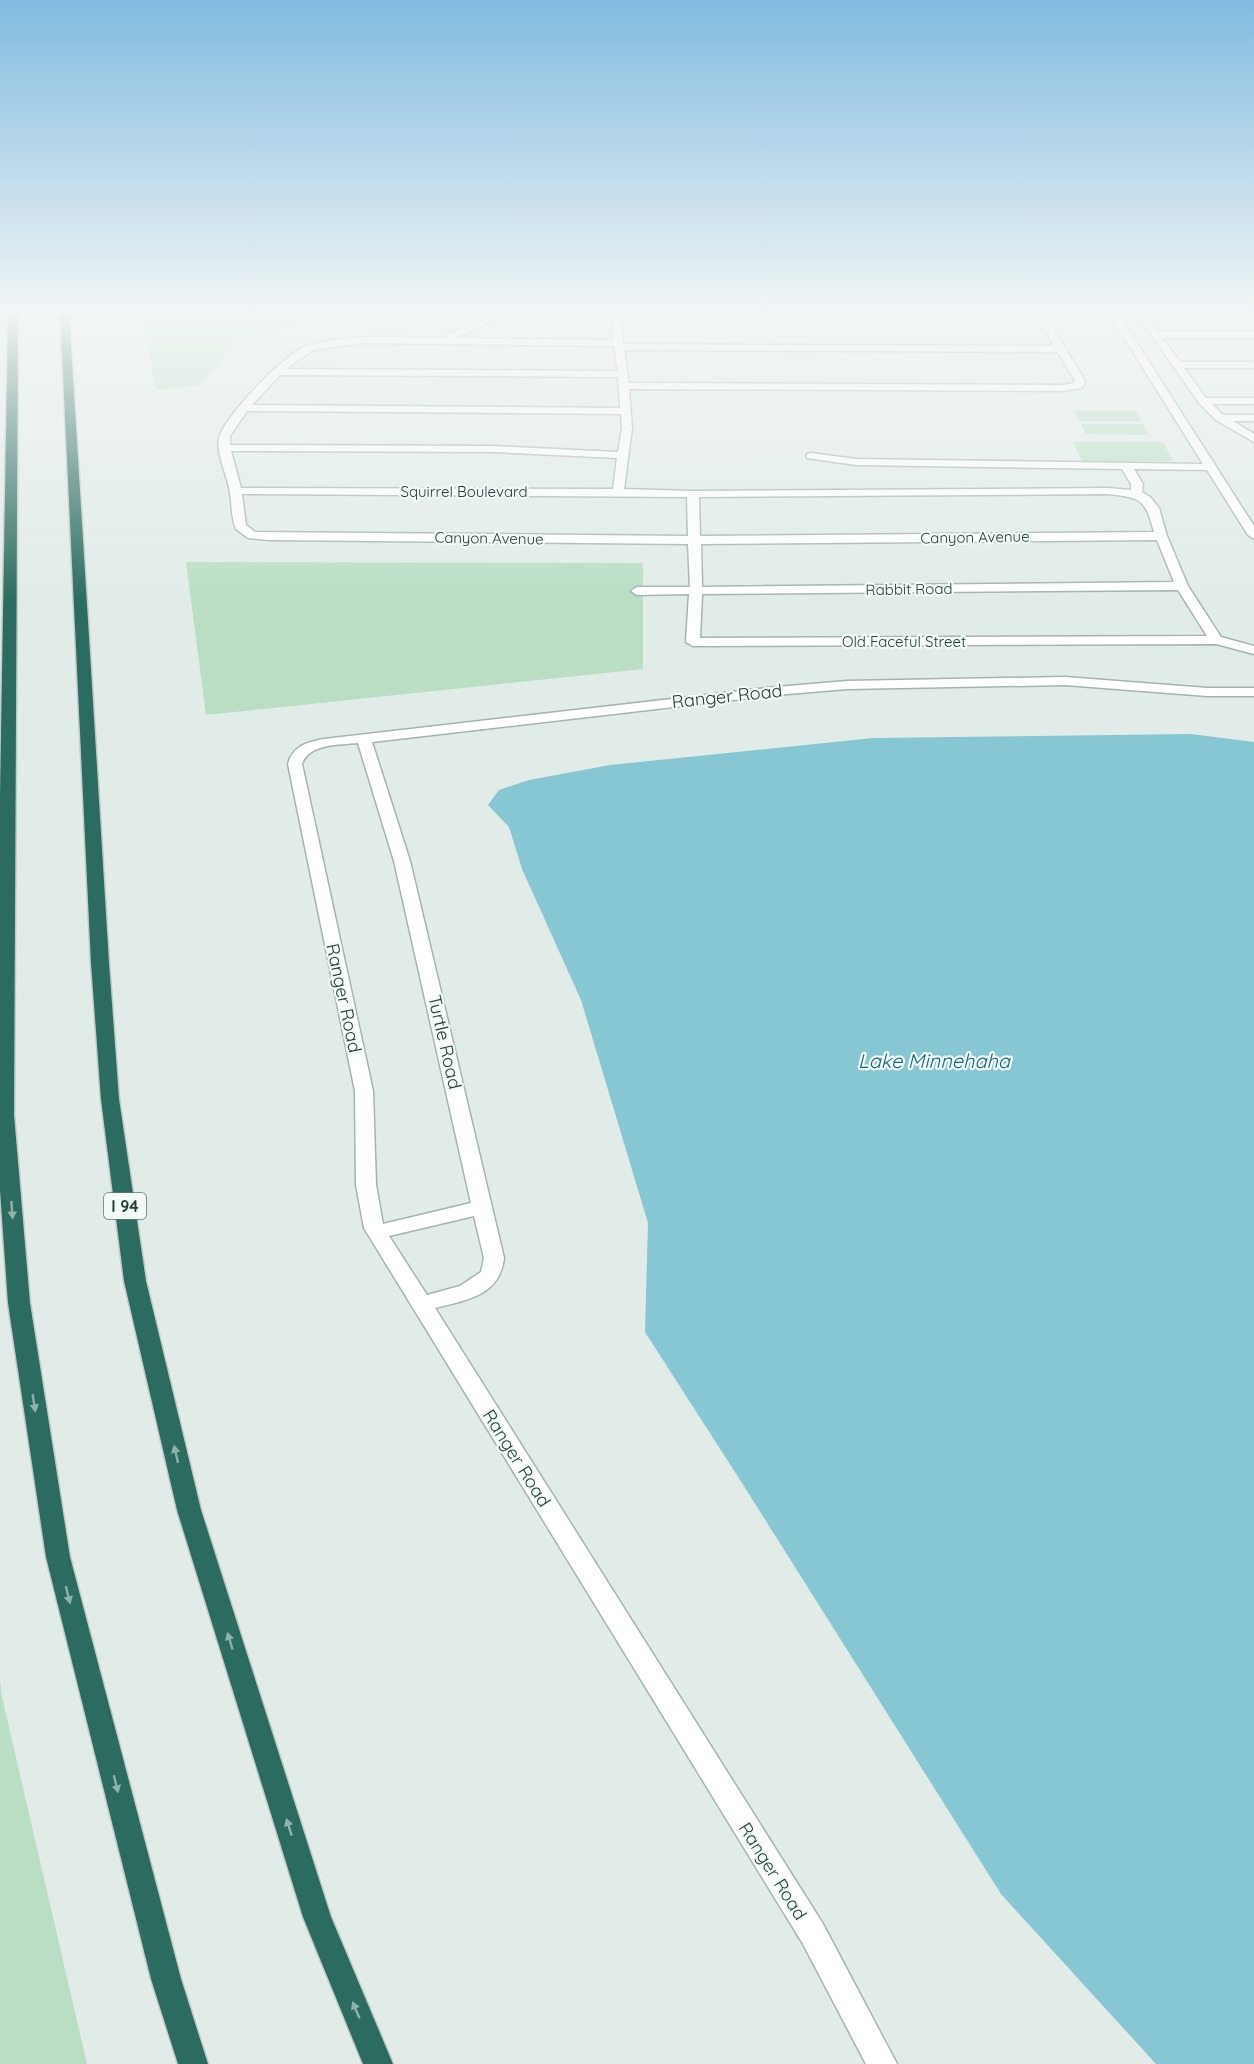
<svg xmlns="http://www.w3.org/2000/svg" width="1254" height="2064" viewBox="0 0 1254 2064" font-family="Quicksand,sans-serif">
<rect width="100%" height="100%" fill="#e1ece8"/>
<g fill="#b9dec4">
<polygon points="142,312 432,312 409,320 358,314 306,318 234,344 201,385 156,390"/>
<polygon points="1074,411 1136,411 1141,421 1080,421"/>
<polygon points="1081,424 1143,424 1149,435 1086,434"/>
<polygon points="1073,442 1163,442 1173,461 1082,461"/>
<polygon points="186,562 643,563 643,669 206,715"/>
<polygon points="0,1680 2,1697 87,2064 0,2064"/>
</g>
<polygon fill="#87c6d3" points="1191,734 1254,742 1254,2064 1156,2064 1001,1894 742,1483 645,1332 648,1223 581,1000 522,869 509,827 488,805 499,790 529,780 610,765 873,738"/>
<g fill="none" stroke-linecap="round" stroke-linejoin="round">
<defs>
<g id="street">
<path d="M501,312H513L455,338L613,340V312H656L652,315H622L623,344L1054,346L1036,315H714L709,312H1069L1064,315H1045L1085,381L1082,388L1062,391L629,389L632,428L624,489L693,491L1108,488L1131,490V484L1122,469L856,465L807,458V454L811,453L856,459L1203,464L1108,312H1117L1254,526V539L1248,535L1207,470L1134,469L1143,484L1142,492L1150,497L1159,508L1167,536L1188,586L1221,637L1254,646V654L1216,644L693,646L686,642L689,594L637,595L631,591L637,587H690L688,544L268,540L248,538L236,529C231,518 232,504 230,493C228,476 214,451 220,435C229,412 286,352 309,345C353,333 401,338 446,338L447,335ZM361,343L614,346L618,371L286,369L313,350ZM624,350L1058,352L1075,381L1074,383L1062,385L629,383ZM280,375L618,377L620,408L252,405ZM247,411L621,414L622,428L618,452L494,446L230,445V436ZM231,451L494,452L617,458L613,489L241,488ZM242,494L687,497L688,536L255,532L246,525ZM1108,494C1142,498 1145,499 1154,532L700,536L699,497ZM1157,540L1174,582L702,587L701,544ZM1178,590L1207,636L700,638L702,594Z"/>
<polygon points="1135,312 1143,312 1158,332 1254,332 1254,338 1162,338 1180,362 1254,362 1254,368 1184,368 1206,398 1254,398 1254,404 1212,404 1223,415 1254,415 1254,421 1233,421 1254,434 1254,442 1216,420 1199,403"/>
<path d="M1065,677L1207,688H1254V696H1207L1065,685L847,689L776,695L372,742L410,861L504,1258C500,1296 466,1300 435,1308L823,1924L897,2064H866L803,1944L364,1228L356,1185L355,1091L288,764C293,746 307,742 324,739L776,687L847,681ZM358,743L394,861L471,1203L383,1224L376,1185L373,1091L302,764C309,743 340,745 358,743ZM474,1216L484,1258L481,1272L460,1286L427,1295L389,1236Z"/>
</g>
<g id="highway">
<polygon points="8,312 18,312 14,1115 30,1303 70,1557 181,1979 208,2064 178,2064 151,1979 46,1557 8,1303 0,1190 0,796"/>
<polygon points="60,312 69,312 109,963 119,1099 146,1281 201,1510 331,1917 393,2064 363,2064 303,1917 177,1510 124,1281 101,1099 91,963"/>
</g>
</defs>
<use href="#street" stroke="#a4b4af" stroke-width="3"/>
<use href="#highway" stroke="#c1c9c7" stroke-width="3"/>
<use href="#street" fill="#fff" fill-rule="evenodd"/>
<use href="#highway" fill="#2c6b5f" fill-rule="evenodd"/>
</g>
<defs><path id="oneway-solid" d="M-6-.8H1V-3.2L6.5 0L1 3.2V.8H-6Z" transform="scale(1.5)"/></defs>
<g fill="#8fb2aa">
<use href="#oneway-solid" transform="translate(12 1210) rotate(86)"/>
<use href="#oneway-solid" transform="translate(34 1403) rotate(81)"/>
<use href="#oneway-solid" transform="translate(176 1454) rotate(-103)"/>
<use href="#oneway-solid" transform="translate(68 1595) rotate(76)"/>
<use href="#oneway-solid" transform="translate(230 1641) rotate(-107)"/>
<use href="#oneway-solid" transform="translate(116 1784) rotate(76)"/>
<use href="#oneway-solid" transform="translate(289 1827) rotate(-107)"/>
<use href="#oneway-solid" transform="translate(356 2010) rotate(-113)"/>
</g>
<linearGradient id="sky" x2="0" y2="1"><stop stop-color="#81bbe0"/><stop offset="0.52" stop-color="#f2f6f5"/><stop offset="1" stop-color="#f2f6f5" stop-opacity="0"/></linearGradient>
<rect width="1254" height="601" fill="url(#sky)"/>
<g text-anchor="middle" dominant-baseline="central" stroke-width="4.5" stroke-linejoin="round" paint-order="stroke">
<g font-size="15" fill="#213e37" stroke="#f2f9f6">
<text x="464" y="491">Squirrel Boulevard</text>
<text transform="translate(975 537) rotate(-1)">Canyon Avenue</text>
<text transform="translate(489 538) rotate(1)">Canyon Avenue</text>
<text transform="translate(909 589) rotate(-1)">Rabbit Road</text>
<text x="904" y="641">Old Faceful Street</text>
</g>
<rect fill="#f2f9f6" stroke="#607670" stroke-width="1.5" x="104" y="1193" width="42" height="26" rx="4.5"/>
<g font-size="16" font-weight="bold" fill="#213e37">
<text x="125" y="1206">I 94</text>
</g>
<g font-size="18" fill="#213e37" stroke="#f2f9f6">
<text transform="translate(727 696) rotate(-6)">Ranger Road</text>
<text transform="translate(344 998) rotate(78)">Ranger Road</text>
<text transform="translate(445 1042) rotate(77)">Turtle Road</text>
<text transform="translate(517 1458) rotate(58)">Ranger Road</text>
<text transform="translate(773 1871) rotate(58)">Ranger Road</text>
</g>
<g font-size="20" font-style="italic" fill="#19697c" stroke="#f2f9f6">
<text x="934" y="1060">Lake Minnehaha</text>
</g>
</g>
</svg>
